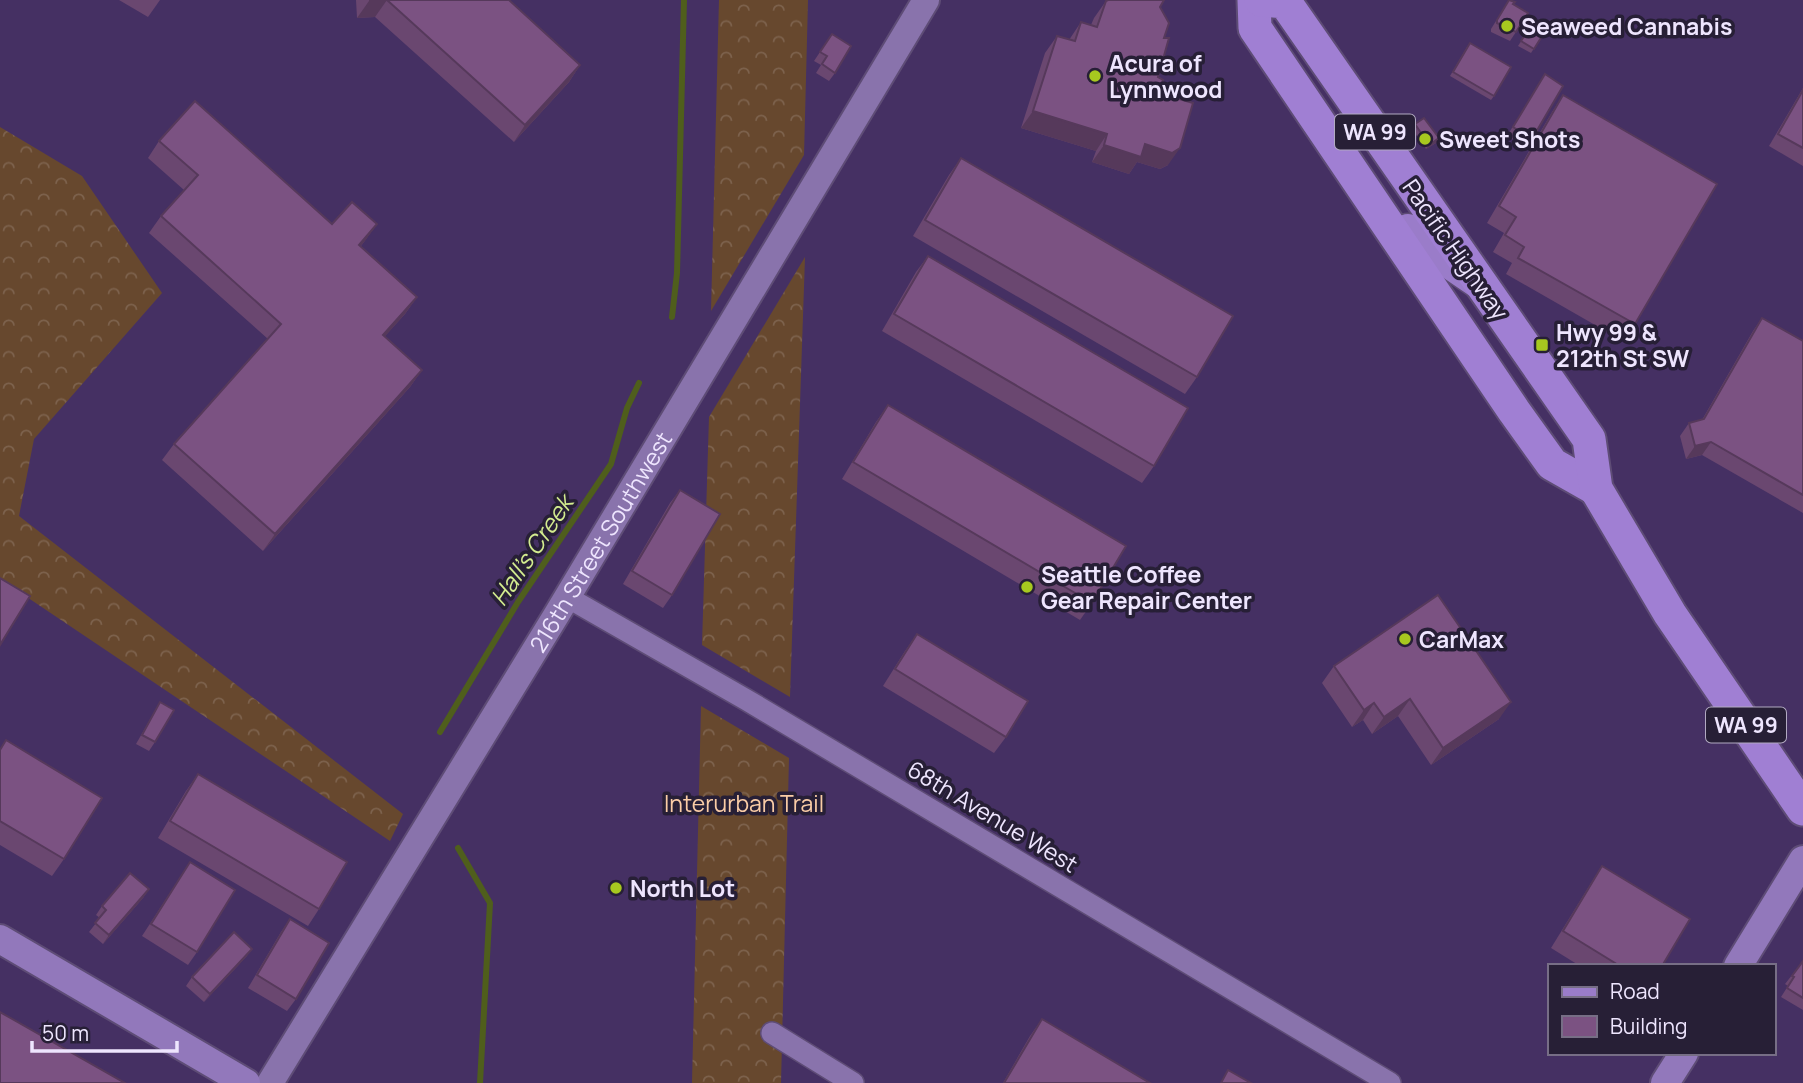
<svg xmlns="http://www.w3.org/2000/svg" width="1803" height="1083" viewBox="0 0 1803 1083" font-family="Manrope,sans-serif">
<defs>
<pattern id="forest-crowns" width="20" height="18" patternUnits="userSpaceOnUse" patternTransform="scale(1.75)"><rect width="20" height="18" fill="#67482e"/><path d="M2 6a3 3 0 1 1 6 0M12 15a3 3 0 1 1 6 0" fill="none" stroke="#7d624d"/></pattern>
</defs>
<rect width="100%" height="100%" fill="#453063"/>
<g fill="url(#forest-crowns)">
<polygon points="719,0 808,0 804,155 711,311"/>
<polygon points="0,127 82,176 162,293 34,439 19,516 403,814 390,841 0,579"/>
<polygon points="805,257 790,697 702,645 709,417"/>
<polygon points="701,706 789,758 781,1083 692,1083"/>
</g>
<g fill="none" stroke-linecap="round" stroke-linejoin="round">
<g stroke="#4f5e1c" stroke-width="6">
<polyline points="672,317 677,273 684,0"/>
<polyline points="440,732 518,602 611,464 627,408 639,383"/>
<polyline points="458,848 490,903 480,1083"/>
</g>
<defs>
<g id="minor">
<polyline points="567,597 745,699 1390,1083"/>
<polyline points="772,1033 853,1083"/>
</g>
<g id="tertiary">
<path id="s1" d="M270,1083L557,614L926,0"/>
</g>
<g id="secondary">
<polyline points="0,939 246,1083"/>
<polyline points="1738,966 1803,860"/>
<polyline points="1665,1083 1684,1053"/>
</g>
<polyline id="primary" points="1396,235 1408,230 1418,233 1431,250 1478,282"/>
<g id="trunk">
<polyline points="1254,0 1255,28 1514,411 1552,464 1596,489"/>
<polyline points="1261,0 1285,2 1589,439 1596,489 1670,614 1803,809"/>
</g>
</defs>
<use href="#minor" stroke="#5e4c76" stroke-width="24"/>
<use href="#tertiary" stroke="#5e4c76" stroke-width="30"/>
<use href="#secondary" stroke="#5e4c76" stroke-width="32"/>
<use href="#primary" stroke="#5e4c76" stroke-width="35"/>
<use href="#trunk" stroke="#5e4c76" stroke-width="37"/>
<use href="#minor" stroke="#8973ac" stroke-width="21"/>
<use href="#tertiary" stroke="#8973ac" stroke-width="26"/>
<use href="#secondary" stroke="#9278bb" stroke-width="28"/>
<use href="#primary" stroke="#9a7cc9" stroke-width="32"/>
<use href="#trunk" stroke="#a07fd3" stroke-width="33"/>
</g>
<g fill="#6a4770">
<polygon points="119,0 160,0 148,17"/>
<polygon points="356,0 509,0 580,65 569,82 514,142 375,17 357,18"/>
<polygon points="1509,0 1513,4 1516,32 1510,41 1491,32 1491,29"/>
<polygon points="1106,1 1160,7 1164,38 1158,77 1159,93 1168,165 1160,169 1137,162 1129,174 1092,162 1096,151 1021,128 1045,53 1057,36 1069,40 1081,22 1091,25 1094,18"/>
<polygon points="1531,26 1544,33 1531,53 1518,46"/>
<polygon points="832,34 835,73 829,81 816,73 821,65 814,61"/>
<polygon points="1467,47 1494,96 1491,100 1450,76"/>
<polygon points="1545,74 1532,139 1526,147 1507,136"/>
<polygon points="1803,88 1803,166 1769,146"/>
<polygon points="1563,95 1635,324 1623,341 1506,274 1512,263 1493,252 1504,233 1487,223 1552,112"/>
<polygon points="1415,124 1439,138 1436,143 1426,149 1412,129"/>
<polygon points="159,141 332,224 377,224 361,246 417,297 405,314 384,337 422,370 410,387 263,551 162,460 174,444 268,339 149,233 161,216 184,190 148,158"/>
<polygon points="961,158 1197,377 1185,394 913,236 949,175"/>
<polygon points="928,256 1154,466 1142,483 882,331 916,272"/>
<polygon points="1762,318 1803,341 1803,513 1702,455 1686,459 1680,436 1689,423 1702,420 1753,331"/>
<polygon points="888,405 1092,603 1080,620 842,479 876,422"/>
<polygon points="680,490 672,595 663,608 623,584 670,503"/>
<polygon points="917,634 1006,737 994,753 883,686 905,651"/>
<polygon points="1334,666 1499,719 1431,765 1398,716 1372,734 1363,720 1352,727 1322,683"/>
<polygon points="160,702 155,742 149,751 136,744"/>
<polygon points="6,740 64,859 52,876 0,845 0,749"/>
<polygon points="198,774 319,909 308,926 158,838 186,791"/>
<polygon points="190,862 197,952 188,965 142,936"/>
<polygon points="1602,866 1662,966 1580,966 1551,948 1591,883"/>
<polygon points="149,889 143,898 103,944 89,932 100,918 96,915 102,906"/>
<polygon points="290,919 296,999 287,1011 248,988 281,932"/>
<polygon points="252,949 246,957 204,1002 186,986 192,977"/>
<polygon points="1803,961 1803,1010 1781,997 1788,986 1785,984"/>
<polygon points="1042,1019 1150,1083 1003,1083 1030,1036"/>
</g>
<g fill="#56395b">
<polygon points="387,0 375,17 357,18 369,1"/>
<polygon points="580,65 569,82 514,142 525,125"/>
<polygon points="1033,111 1107,134 1096,151 1021,128"/>
<polygon points="1439,138 1436,143 1426,149 1429,145"/>
<polygon points="1145,144 1180,148 1168,165 1160,169 1137,162 1129,174 1092,162 1104,145"/>
<polygon points="377,224 365,241 347,262 359,245"/>
<polygon points="417,297 405,314 371,352 383,335"/>
<polygon points="422,370 410,387 263,551 275,534"/>
<polygon points="1711,442 1702,455 1686,459 1695,446"/>
<polygon points="1410,699 1398,716 1372,734 1384,717"/>
<polygon points="1511,702 1499,719 1431,765 1443,748"/>
<polygon points="1374,703 1363,720 1352,727 1364,710"/>
<polygon points="149,889 143,898 103,944 109,935"/>
<polygon points="252,949 246,957 204,1002 210,994"/>
</g>
<g fill="#7b5282" stroke="#56395b" stroke-width="2">
<polygon points="369,0 509,0 580,65 525,125 387,0"/>
<polygon points="1108,0 1164,0 1160,7 1169,23 1164,38 1169,38 1158,77 1163,80 1159,93 1193,103 1180,148 1172,153 1145,144 1141,157 1104,145 1107,134 1033,111 1057,36 1075,41 1081,22 1097,27 1106,1"/>
<polygon points="1509,0 1515,2 1513,4 1528,13 1516,32 1497,23 1497,20"/>
<polygon points="1531,26 1544,33 1534,49 1521,41"/>
<polygon points="832,34 851,46 835,73 822,64 827,56 820,52"/>
<polygon points="1470,43 1511,67 1494,96 1453,72"/>
<polygon points="1545,74 1563,86 1532,139 1513,127"/>
<polygon points="1803,90 1803,148 1778,134"/>
<polygon points="1563,95 1717,184 1635,324 1518,258 1524,247 1505,235 1516,217 1499,206"/>
<polygon points="195,101 332,224 352,202 377,224 359,245 417,297 383,335 422,370 275,534 174,444 281,324 161,216 198,175 159,141"/>
<polygon points="1424,118 1439,138 1429,145 1415,124"/>
<polygon points="961,158 1233,316 1197,377 925,220"/>
<polygon points="928,256 1188,408 1154,466 894,314"/>
<polygon points="1762,318 1803,341 1803,495 1711,442 1695,446 1689,423 1704,419"/>
<polygon points="888,405 1126,546 1092,603 853,462"/>
<polygon points="680,490 720,514 672,595 632,571"/>
<polygon points="0,578 30,596 0,645"/>
<polygon points="1438,595 1511,702 1443,748 1410,699 1384,717 1374,703 1364,710 1334,666"/>
<polygon points="917,634 1028,701 1006,737 895,669"/>
<polygon points="160,702 174,710 155,742 142,735"/>
<polygon points="6,740 102,798 64,859 0,821 0,750"/>
<polygon points="198,774 347,862 319,909 170,821"/>
<polygon points="190,862 235,890 197,952 151,924"/>
<polygon points="1602,866 1690,919 1662,966 1620,966 1563,931"/>
<polygon points="130,873 149,889 109,935 95,923 106,910 102,906"/>
<polygon points="290,919 329,943 296,999 257,975"/>
<polygon points="234,932 252,949 210,994 192,977"/>
<polygon points="1803,961 1803,998 1787,988 1794,977 1792,976"/>
<polygon points="0,1012 125,1083 0,1083"/>
<polygon points="1042,1019 1150,1083 1004,1083"/>
<polygon points="1228,1070 1251,1083 1221,1083"/>
</g>
<g fill="#a7c81f" stroke="#271f36" stroke-width="2.5">
<circle cx="1507" cy="26" r="7"/>
<circle cx="1095" cy="76" r="7"/>
<circle cx="1425" cy="139" r="7"/>
<rect x="1535" y="338" width="14" height="14" rx="3.5"/>
<circle cx="1027" cy="587" r="7"/>
<circle cx="1405" cy="639" r="7"/>
<circle cx="616" cy="888" r="7"/>
</g>
<g text-anchor="middle" dominant-baseline="central" stroke-width="7" stroke-linejoin="round" paint-order="stroke">
<g fill="#271f36" stroke="#b2aac2" stroke-width="2">
<rect x="1335" y="114.5" width="80" height="35" rx="5"/>
<rect x="1706" y="707.5" width="80" height="35" rx="5"/>
</g>
<g font-size="21" font-weight="bold" fill="#eee5fe">
<text x="1375" y="132">WA 99</text>
<text x="1746" y="725">WA 99</text>
</g>
<g font-size="23" font-weight="bold" fill="#eee5fe" stroke="#271f36" text-anchor="start">
<text x="1521" y="26">Seaweed Cannabis</text>
<text x="1109" y="63">Acura of<tspan x="1109" dy="26">Lynnwood</tspan></text>
<text x="1439" y="139">Sweet Shots</text>
<text x="1556" y="332">Hwy 99 &amp;<tspan x="1556" dy="26">212th St SW</tspan></text>
<text x="1041" y="574">Seattle Coffee<tspan x="1041" dy="26">Gear Repair Center</tspan></text>
<text x="1419" y="639">CarMax</text>
<text x="630" y="888">North Lot</text>
</g>
<g font-size="23" fill="#eee5fe" stroke="#271f36">
<text transform="translate(1456 249) rotate(55)">Pacific Highway</text>
<text stroke="none"><textPath href="#s1" startOffset="634">216th Street Southwest</textPath></text>
<text transform="translate(993 816) rotate(31)">68th Avenue West</text>
</g>
<g font-size="23" fill="#facca6" stroke="#271f36">
<text x="744" y="803">Interurban Trail</text>
</g>
<g font-size="24" font-style="italic" fill="#d3ec8f" stroke="#271f36">
<text transform="translate(531 550) rotate(-56)">Hall's Creek</text>
</g>
</g>
<rect x="1548" y="964" width="228" height="91" fill="#271f36" stroke="#776e86" stroke-width="2"/>
<rect x="1562" y="987" width="35" height="10" fill="#9a7cc9" stroke="#776e86" stroke-width="2"/>
<text x="1610" y="999" font-size="21" fill="#eee5fe">Road</text>
<rect x="1562" y="1016" width="35" height="21" fill="#7b5282" stroke="#776e86" stroke-width="2"/>
<text x="1610" y="1034" font-size="21" fill="#eee5fe">Building</text>
<path d="M32 1041v10h145v-10" fill="none" stroke="#eee5fe" stroke-width="3.5"/>
<text x="42" y="1041" font-size="21" fill="#eee5fe" stroke="#271f36" stroke-width="5" paint-order="stroke">50 m</text>
</svg>
